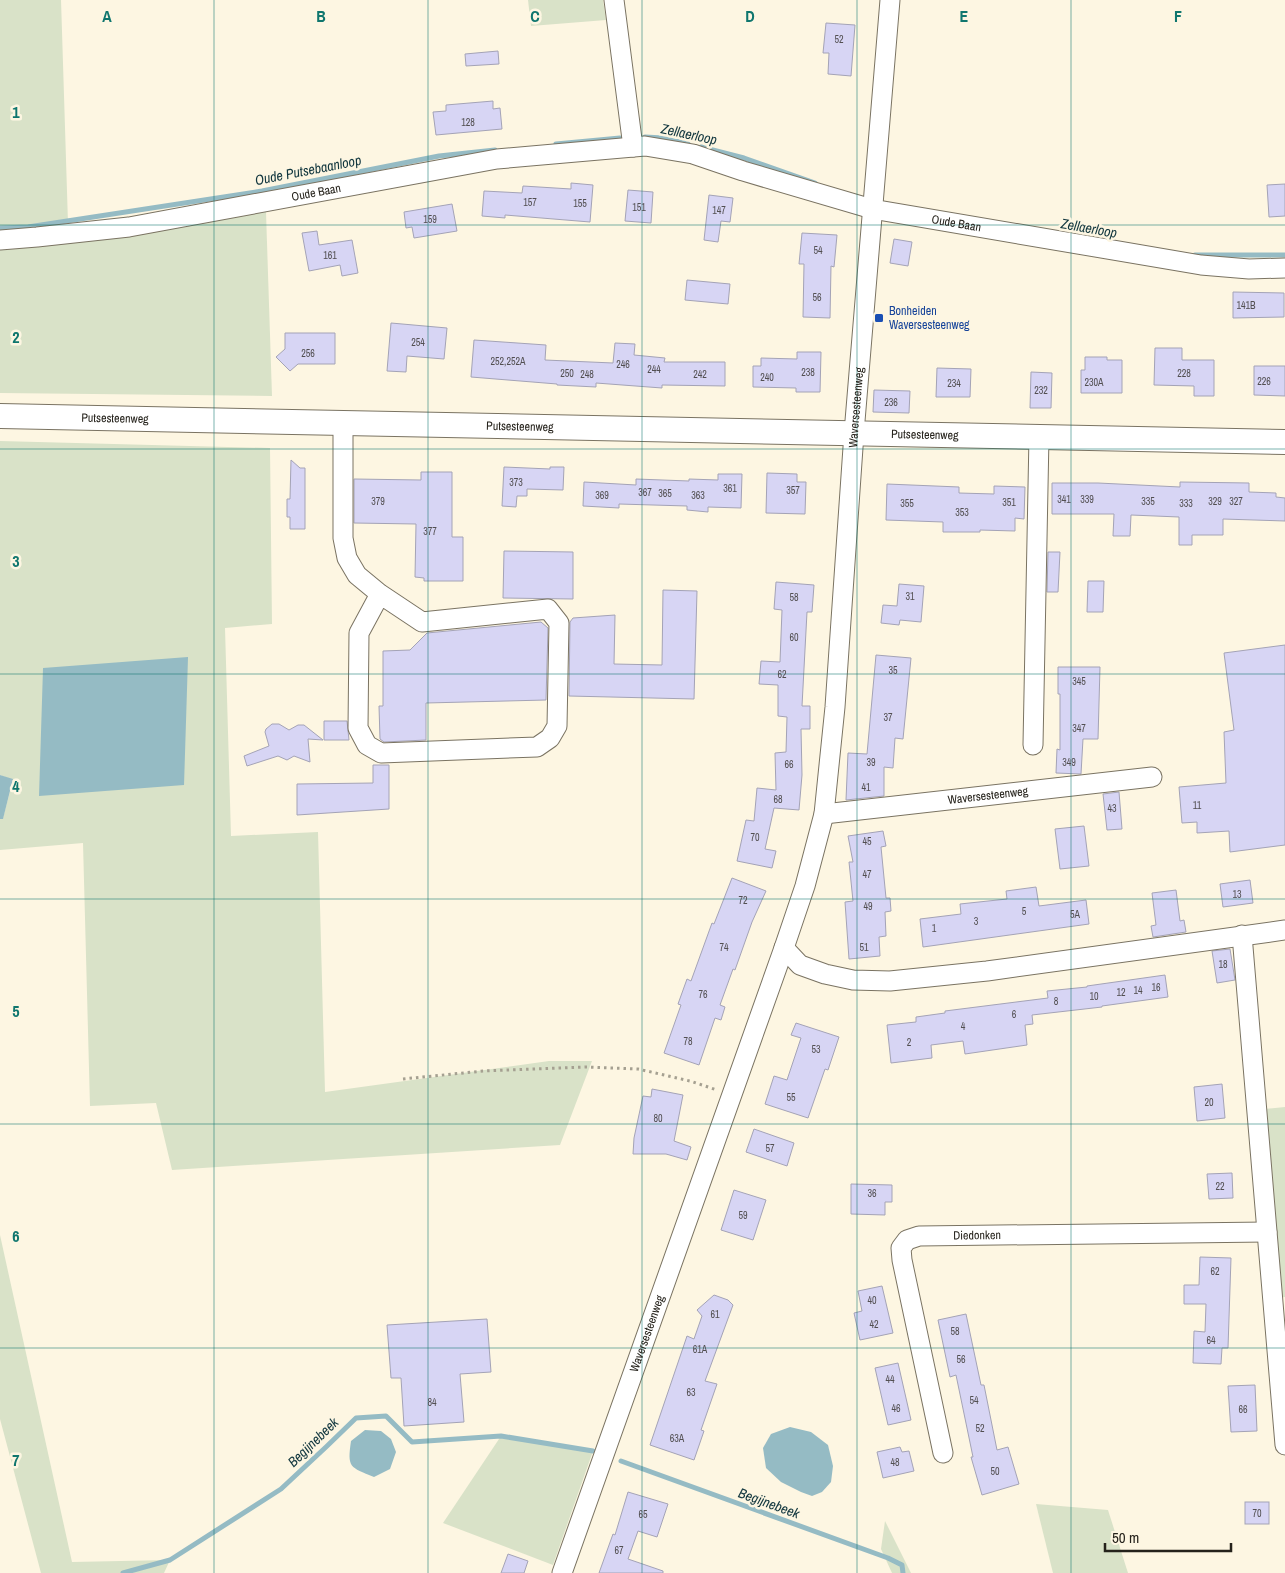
<svg xmlns="http://www.w3.org/2000/svg" width="1285" height="1573" viewBox="0 0 1285 1573" font-family="'Archivo Narrow',sans-serif">
<rect width="100%" height="100%" fill="#fdf6e2"/>
<g fill="#d9e2c8">
<polygon points="0,0 61,0 68,223 27,231 0,234"/>
<polygon points="528,0 603,0 606,20 531,26"/>
<polygon points="266,212 272,396 0,393 0,247"/>
<polygon points="0,441 270,448 272,624 225,628 231,836 318,832 325,1092 549,1061 592,1061 560,1145 172,1170 156,1103 90,1106 83,843 0,850 0,819 3,818 13,780 0,775"/>
<polygon points="1285,1107 1285,1297 1277,1298 1264,1109"/>
<polygon points="0,1235 72,1562 170,1560 164,1573 41,1573 0,1419"/>
<polygon points="501,1436 593,1451 553,1565 443,1523"/>
<polygon points="1036,1504 1108,1510 1128,1573 1053,1573"/>
<polygon points="885,1521 911,1573 892,1573 881,1549"/>
</g>
<g fill="#95bbc4">
<polygon points="188,657 184,785 39,796 43,668"/>
<polygon points="0,775 13,779 3,819 0,819"/>
<polygon points="790,1427 811,1432 828,1445 833,1466 831,1482 822,1492 812,1496 801,1492 781,1482 766,1468 763,1448 771,1434"/>
<path d="M365,1430L381,1431L391,1439L396,1452L390,1469L374,1477C350,1467 347,1468 351,1441Z"/>
</g>
<g fill="none" stroke-linecap="round" stroke-linejoin="round">
<g stroke="#95bbc4" stroke-width="5">
<polyline points="645,137 663,138 688,144"/>
<polyline points="556,144 620,138"/>
<polyline points="701,147 744,158 815,183"/>
<polyline points="0,228 28,227 262,191 439,156 495,150"/>
<polyline points="1195,255 1285,255"/>
<polyline points="621,1461 888,1558 902,1565 903,1573"/>
<polyline points="123,1573 170,1560 281,1489 326,1447 356,1418 386,1416 412,1442 501,1436 593,1451"/>
</g>
</g>
<g fill="#d7d5f4" stroke="#a4a3b6">
<polygon points="826,23 855,25 851,76 828,74 829,53 823,53"/>
<polygon points="498,51 499,64 466,66 465,54"/>
<polygon points="493,101 493,109 500,108 502,129 436,135 433,112 446,111 446,105"/>
<polygon points="571,183 593,185 590,222 505,215 505,218 482,216 484,191 522,193 523,186 571,189"/>
<polygon points="1285,184 1285,216 1269,217 1267,185"/>
<polygon points="628,190 653,192 651,223 625,221"/>
<polygon points="709,195 733,198 730,222 721,221 718,242 704,240"/>
<polygon points="452,204 457,231 414,238 412,227 406,228 404,212"/>
<polygon points="317,231 319,245 352,240 358,273 342,276 340,265 309,271 302,233"/>
<polygon points="802,233 837,235 834,267 831,266 830,318 803,317 804,264 799,264"/>
<polygon points="894,239 912,242 908,266 890,263"/>
<polygon points="687,280 730,284 728,304 685,300"/>
<polygon points="1233,292 1284,293 1284,317 1233,318"/>
<polygon points="391,323 447,328 444,359 407,356 406,372 387,371"/>
<polygon points="285,333 335,333 335,364 298,364 290,371 276,357 285,349"/>
<polygon points="474,340 546,345 545,360 613,363 615,343 635,344 634,355 665,358 664,362 725,362 725,386 662,385 662,388 596,383 596,387 557,385 557,384 471,377"/>
<polygon points="1155,348 1182,348 1182,360 1214,360 1214,396 1194,396 1194,386 1154,385"/>
<polygon points="797,352 821,352 820,392 796,392 796,388 753,387 753,366 761,366 761,358 797,359"/>
<polygon points="1085,357 1107,357 1107,360 1122,360 1122,393 1081,393 1081,370 1085,370"/>
<polygon points="1254,366 1285,366 1285,396 1254,395"/>
<polygon points="937,368 971,369 970,397 936,397"/>
<polygon points="1031,372 1052,373 1051,408 1030,408"/>
<polygon points="874,390 910,391 909,413 873,412"/>
<polygon points="291,460 300,468 305,468 305,529 290,529 290,517 287,517 287,499 290,499"/>
<polygon points="504,467 550,469 550,467 564,467 563,490 527,489 527,496 517,496 516,507 502,506"/>
<polygon points="421,472 452,472 452,537 463,537 463,581 424,581 424,578 415,577 416,524 354,523 354,479 421,480"/>
<polygon points="767,473 797,474 797,482 806,482 805,514 766,513"/>
<polygon points="718,474 742,474 741,508 708,507 708,512 687,510 687,506 619,504 619,508 583,506 584,482 636,485 636,479 689,481 689,479 718,480"/>
<polygon points="1180,482 1249,483 1249,492 1276,493 1276,497 1285,498 1285,521 1223,519 1223,535 1192,535 1192,545 1179,545 1179,517 1131,515 1130,536 1113,536 1114,514 1052,514 1052,483 1098,483 1180,487"/>
<polygon points="887,484 959,487 959,493 994,494 994,486 1025,487 1024,519 1015,518 1015,531 980,530 980,532 943,532 943,522 886,520"/>
<polygon points="504,551 573,552 573,599 503,598"/>
<polygon points="1048,552 1060,552 1058,592 1047,592"/>
<polygon points="1088,581 1104,581 1103,612 1087,612"/>
<polygon points="776,582 814,585 812,612 807,612 802,706 810,706 810,729 801,729 802,775 799,810 774,808 765,849 776,851 772,868 737,861 746,820 754,821 757,788 776,790 775,753 786,752 787,717 778,716 778,685 759,684 761,661 780,662 782,610 774,609"/>
<polygon points="899,584 924,586 921,622 900,620 899,625 881,623 883,605 897,606"/>
<polygon points="663,590 697,591 694,699 569,696 570,622 573,618 615,615 614,664 662,665"/>
<polygon points="541,622 548,628 546,700 426,703 426,740 384,742 380,739 379,706 383,706 383,651 410,650 427,633"/>
<polygon points="1285,645 1285,845 1230,852 1229,831 1197,833 1197,822 1182,823 1179,787 1226,783 1224,732 1234,730 1224,653"/>
<polygon points="876,655 911,658 903,739 895,738 893,768 884,767 884,796 846,800 848,753 867,754"/>
<polygon points="1058,667 1100,667 1098,739 1083,739 1081,774 1056,773 1057,749 1060,750 1060,694 1058,694"/>
<polygon points="324,721 347,721 349,740 324,740"/>
<polygon points="272,724 279,724 289,730 298,725 304,725 323,740 308,739 310,762 294,756 287,760 278,756 247,766 244,756 269,746 265,732 266,729"/>
<polygon points="373,765 389,765 389,809 297,815 297,784 373,783"/>
<polygon points="1119,792 1122,829 1107,830 1103,794"/>
<polygon points="1084,826 1089,866 1060,869 1055,829"/>
<polygon points="883,831 886,846 881,847 886,898 890,898 891,911 885,912 886,936 879,937 880,956 849,959 845,902 853,901 849,862 853,862 848,836"/>
<polygon points="732,878 766,891 752,922 735,970 733,969 720,1005 725,1007 721,1020 715,1018 699,1065 664,1053 681,1005 678,1004 687,979 691,981 712,923 714,924"/>
<polygon points="1250,880 1253,903 1223,907 1220,884"/>
<polygon points="1036,887 1039,906 1086,900 1089,924 923,947 920,919 961,914 960,904 1007,899 1006,891"/>
<polygon points="1176,890 1180,921 1184,920 1186,932 1153,937 1151,926 1156,925 1152,893"/>
<polygon points="1230,949 1235,980 1217,983 1212,951"/>
<polygon points="1165,975 1168,997 1102,1006 1102,1007 1032,1015 1033,1024 1025,1025 1027,1045 965,1054 963,1041 931,1045 932,1058 891,1063 887,1025 916,1022 916,1017 945,1013 945,1011 1048,998 1047,991 1087,987 1087,986"/>
<polygon points="796,1023 839,1037 828,1070 825,1069 808,1118 765,1104 774,1076 787,1080 801,1038 791,1035"/>
<polygon points="1222,1084 1225,1118 1197,1121 1194,1087"/>
<polygon points="652,1089 683,1095 674,1141 691,1147 687,1160 666,1154 633,1154 634,1138 643,1096 651,1097"/>
<polygon points="754,1129 794,1143 787,1166 746,1152"/>
<polygon points="1232,1173 1233,1198 1209,1199 1207,1174"/>
<polygon points="851,1184 892,1185 892,1202 885,1202 885,1215 851,1214"/>
<polygon points="734,1190 766,1200 753,1240 721,1230"/>
<polygon points="1200,1257 1231,1258 1228,1348 1222,1348 1221,1364 1193,1363 1194,1331 1205,1332 1206,1304 1184,1304 1184,1285 1199,1285"/>
<polygon points="882,1286 893,1333 860,1340 854,1313 862,1311 858,1291"/>
<polygon points="714,1295 728,1300 733,1305 705,1381 717,1384 701,1430 704,1431 694,1460 650,1445 687,1336 694,1339 702,1316 697,1310"/>
<polygon points="966,1314 981,1385 984,1385 997,1450 1008,1447 1019,1484 982,1495 971,1457 973,1457 956,1375 950,1377 938,1320"/>
<polygon points="487,1319 491,1372 460,1374 464,1422 404,1426 401,1378 391,1378 387,1325"/>
<polygon points="898,1363 911,1420 888,1425 875,1368"/>
<polygon points="1255,1385 1257,1431 1231,1432 1228,1386"/>
<polygon points="900,1447 902,1452 909,1451 914,1471 883,1478 877,1452"/>
<polygon points="628,1492 668,1504 657,1537 638,1531 628,1559 663,1571 663,1573 599,1573 613,1534 615,1535"/>
<rect x="1245" y="1502" width="24" height="22"/>
<polygon points="508,1554 528,1561 524,1573 501,1573"/>
</g>
<g fill="none" stroke-linecap="round" stroke-linejoin="round">
<defs>
<g id="minor">
<polyline points="614,0 633,147"/>
<path id="s1" d="M0,240L37,237L129,227L497,159L645,146L693,154L743,171L872,209L1201,265L1249,269L1285,268"/>
<polyline points="343,423 343,538 347,558 357,575 380,594 422,622 548,609 559,623 557,726 550,738 537,747 381,753 367,745 358,728 359,633 380,594"/>
<polyline points="1033,745 1039,436"/>
<path id="s2" d="M824,814L1152,777"/>
<polyline points="1242,935 1285,1445"/>
<polyline points="784,948 800,965 825,974 853,980 890,981 987,971 1285,930"/>
<path id="s3" d="M943,1453L902,1260L901,1248L907,1240L919,1236L1267,1232"/>
<path id="s4" d="M562,1573L784,948L805,886L824,814L835,707L854,433L890,0"/>
</g>
<g id="major">
<path id="s5" d="M0,416L1285,442"/>
</g>
</defs>
<use href="#minor" stroke="#7a7362" stroke-width="21"/>
<use href="#major" stroke="#7a7362" stroke-width="26"/>
<polyline stroke="#a5a091" stroke-width="3" stroke-dasharray="2.5 4" stroke-linecap="butt" points="403,1079 483,1071 585,1067 638,1069 690,1081 717,1090"/>
<use href="#minor" stroke="#fff" stroke-width="19"/>
<use href="#major" stroke="#fff" stroke-width="24"/>
</g>
<path fill="none" stroke="#0f766e" stroke-width="1" stroke-opacity="0.55" d="M214,0V1573M428,0V1573M642,0V1573M857,0V1573M1071,0V1573M0,225H1285M0,449H1285M0,674H1285M0,899H1285M0,1124H1285M0,1348H1285"/>
<rect fill="#1a4fb4" stroke="#fdf6e2" stroke-width="2" x="874" y="313" width="10" height="10" rx="2.5"/>
<g text-anchor="middle" dominant-baseline="central" stroke-width="5" stroke-linejoin="round" paint-order="stroke">
<g font-size="10" fill="#524f51">
<text x="839" y="39">52</text>
<text x="468" y="122">128</text>
<text x="530" y="202">157</text>
<text x="580" y="203">155</text>
<text x="639" y="207">151</text>
<text x="719" y="210">147</text>
<text x="430" y="219">159</text>
<text x="818" y="250">54</text>
<text x="330" y="255">161</text>
<text x="817" y="297">56</text>
<text x="1246" y="305">141B</text>
<text x="418" y="342">254</text>
<text x="308" y="353">256</text>
<text x="508" y="361">252,252A</text>
<text x="623" y="364">246</text>
<text x="654" y="369">244</text>
<text x="808" y="372">238</text>
<text x="567" y="373">250</text>
<text x="1184" y="373">228</text>
<text x="587" y="374">248</text>
<text x="700" y="374">242</text>
<text x="767" y="377">240</text>
<text x="1264" y="381">226</text>
<text x="1094" y="382">230A</text>
<text x="954" y="383">234</text>
<text x="1041" y="390">232</text>
<text x="891" y="402">236</text>
<text x="516" y="482">373</text>
<text x="730" y="488">361</text>
<text x="793" y="490">357</text>
<text x="645" y="492">367</text>
<text x="665" y="493">365</text>
<text x="602" y="495">369</text>
<text x="698" y="495">363</text>
<text x="1064" y="499">341</text>
<text x="1087" y="499">339</text>
<text x="378" y="501">379</text>
<text x="1148" y="501">335</text>
<text x="1215" y="501">329</text>
<text x="1236" y="501">327</text>
<text x="1009" y="502">351</text>
<text x="907" y="503">355</text>
<text x="1186" y="503">333</text>
<text x="962" y="512">353</text>
<text x="430" y="531">377</text>
<text x="910" y="596">31</text>
<text x="794" y="597">58</text>
<text x="794" y="637">60</text>
<text x="893" y="670">35</text>
<text x="782" y="674">62</text>
<text x="1079" y="681">345</text>
<text x="888" y="717">37</text>
<text x="1079" y="728">347</text>
<text x="871" y="762">39</text>
<text x="1069" y="762">349</text>
<text x="789" y="764">66</text>
<text x="866" y="787">41</text>
<text x="778" y="799">68</text>
<text x="1197" y="805">11</text>
<text x="1112" y="808">43</text>
<text x="755" y="837">70</text>
<text x="867" y="841">45</text>
<text x="867" y="874">47</text>
<text x="1237" y="894">13</text>
<text x="743" y="900">72</text>
<text x="868" y="906">49</text>
<text x="1024" y="911">5</text>
<text x="1075" y="914">5A</text>
<text x="976" y="921">3</text>
<text x="934" y="928">1</text>
<text x="724" y="947">74</text>
<text x="864" y="947">51</text>
<text x="1223" y="964">18</text>
<text x="1156" y="987">16</text>
<text x="1138" y="990">14</text>
<text x="1121" y="992">12</text>
<text x="703" y="994">76</text>
<text x="1094" y="996">10</text>
<text x="1056" y="1001">8</text>
<text x="1014" y="1014">6</text>
<text x="963" y="1026">4</text>
<text x="688" y="1041">78</text>
<text x="909" y="1042">2</text>
<text x="816" y="1049">53</text>
<text x="791" y="1097">55</text>
<text x="1209" y="1102">20</text>
<text x="658" y="1118">80</text>
<text x="770" y="1148">57</text>
<text x="1220" y="1186">22</text>
<text x="872" y="1193">36</text>
<text x="743" y="1215">59</text>
<text x="1215" y="1271">62</text>
<text x="872" y="1300">40</text>
<text x="715" y="1314">61</text>
<text x="874" y="1324">42</text>
<text x="955" y="1331">58</text>
<text x="1211" y="1340">64</text>
<text x="700" y="1349">61A</text>
<text x="961" y="1359">56</text>
<text x="890" y="1379">44</text>
<text x="691" y="1392">63</text>
<text x="974" y="1400">54</text>
<text x="432" y="1402">84</text>
<text x="896" y="1408">46</text>
<text x="1243" y="1409">66</text>
<text x="980" y="1428">52</text>
<text x="677" y="1438">63A</text>
<text x="895" y="1462">48</text>
<text x="995" y="1471">50</text>
<text x="1257" y="1513">70</text>
<text x="643" y="1514">65</text>
<text x="619" y="1550">67</text>
</g>
<g font-size="12" fill="#25221b" stroke="#fdf6e2">
<text stroke="none"><textPath href="#s1" startOffset="320">Oude Baan</textPath></text>
<text stroke="none"><textPath href="#s1" startOffset="974">Oude Baan</textPath></text>
<text stroke="none"><textPath href="#s4" startOffset="1211">Waversesteenweg</textPath></text>
<text stroke="none"><textPath href="#s5" startOffset="115">Putsesteenweg</textPath></text>
<text stroke="none"><textPath href="#s5" startOffset="520">Putsesteenweg</textPath></text>
<text stroke="none"><textPath href="#s5" startOffset="925">Putsesteenweg</textPath></text>
<text stroke="none"><textPath href="#s2" startOffset="165">Waversesteenweg</textPath></text>
<text stroke="none"><textPath href="#s3" startOffset="290">Diedonken</textPath></text>
<text stroke="none"><textPath href="#s4" startOffset="254">Waversesteenweg</textPath></text>
</g>
<g font-size="12" fill="#164399" stroke="#fdf6e2" text-anchor="start">
<text x="889" y="311">Bonheiden<tspan x="889" dy="14">Waversesteenweg</tspan></text>
</g>
<g font-size="14" font-style="italic" fill="#11363e" stroke="#fdf6e2">
<text transform="translate(689 134) rotate(12)">Zellaerloop</text>
<text transform="translate(308 170) rotate(-11)">Oude Putsebaanloop</text>
<text transform="translate(1089 228) rotate(10)">Zellaerloop</text>
<text transform="translate(313 1442) rotate(-44)">Begijnebeek</text>
<text transform="translate(769 1503) rotate(20)">Begijnebeek</text>
</g>
</g>
<g font-size="16" text-anchor="middle" font-weight="bold" fill="#0f766e" stroke="#fdf6e2" stroke-width="5" stroke-linejoin="round" paint-order="stroke">
<text x="107" y="22">A</text>
<text x="321" y="22">B</text>
<text x="535" y="22">C</text>
<text x="750" y="22">D</text>
<text x="964" y="22">E</text>
<text x="1178" y="22">F</text>
<text x="16" y="118">1</text>
<text x="16" y="343">2</text>
<text x="16" y="567">3</text>
<text x="16" y="792">4</text>
<text x="16" y="1017">5</text>
<text x="16" y="1242">6</text>
<text x="16" y="1466">7</text>
</g>
<path d="M1105 1543v8h126v-8" fill="none" stroke="#25221b" stroke-width="2.5"/>
<text x="1112" y="1543" font-size="15" fill="#25221b" stroke="#fdf6e2" stroke-width="4" paint-order="stroke">50 m</text>
</svg>
